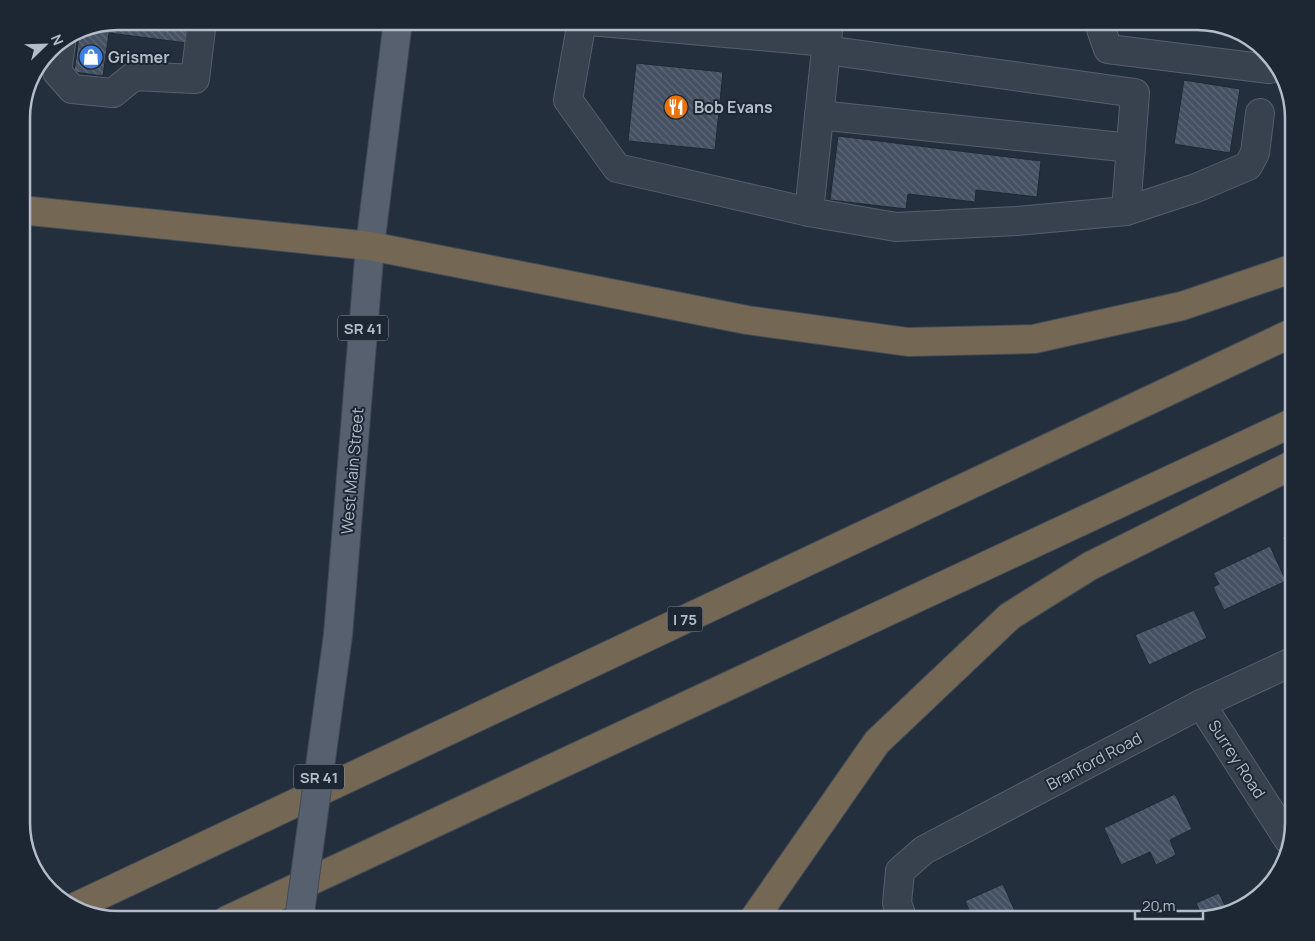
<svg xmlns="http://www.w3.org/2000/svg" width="1315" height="941" viewBox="0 0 1315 941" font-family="Manrope,sans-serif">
<defs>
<pattern id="building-back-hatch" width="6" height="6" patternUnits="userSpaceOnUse" patternTransform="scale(1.25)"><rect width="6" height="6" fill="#455162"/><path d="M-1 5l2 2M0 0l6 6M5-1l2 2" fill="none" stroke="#5d6877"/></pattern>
</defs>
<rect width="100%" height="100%" fill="#242f3e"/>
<g fill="url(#building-back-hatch)" stroke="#1f2835">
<polygon points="118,21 189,21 187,43 109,33 103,76 74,72 79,36"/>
<polygon points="1161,21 1197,21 1218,28"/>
<polygon points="636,63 723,72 715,150 628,141"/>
<polygon points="1184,80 1240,89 1230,153 1174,144"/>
<polygon points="838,136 1041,161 1037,197 976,190 975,202 908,194 906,209 830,200"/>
<polygon points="1294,532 1294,562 1282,537"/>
<polygon points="1270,546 1286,581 1224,610 1213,587 1219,584 1213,573"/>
<polygon points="1194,610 1207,638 1149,665 1135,635"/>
<polygon points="1175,794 1192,829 1170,840 1176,855 1156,865 1150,852 1121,865 1104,828"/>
<polygon points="1003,884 1018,918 974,920 965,901"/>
<polygon points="1219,893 1228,912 1203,918 1196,903"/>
</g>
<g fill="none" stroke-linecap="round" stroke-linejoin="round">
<defs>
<g id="minor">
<polyline points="582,21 568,100 617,168 809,212 896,227 1016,221 1126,211 1196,188 1248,166 1255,153 1260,113"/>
<polyline points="590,21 827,42"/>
<polyline points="1103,21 1101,29 1108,49 1269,69 1274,64"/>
<polyline points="61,43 57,72 72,89 113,93 134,76 195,79 202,21"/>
<polyline points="826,50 1135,93 1126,211"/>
<polyline points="819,115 1131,148"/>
<polyline points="809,212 829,21"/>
<polyline points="1201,704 1288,839"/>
<polyline points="903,920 897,903 900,871 924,850 1201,704 1294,661"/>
</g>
<polyline id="major" points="338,635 370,246 398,21"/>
<g id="highway">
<polyline points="21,210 370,246 747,320 908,342 1034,339 1182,306 1294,268"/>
<polyline points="77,906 1294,332"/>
<polyline points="227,920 1294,422"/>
<polyline points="753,920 877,742 1010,616 1090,566 1294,464"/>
</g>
</defs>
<use href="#minor" stroke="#565f6c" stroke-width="30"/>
<use href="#major" stroke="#414a57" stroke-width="30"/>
<use href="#highway" stroke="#434c59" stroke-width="30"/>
<use href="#minor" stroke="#38414e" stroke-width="28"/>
<use href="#major" stroke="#56606e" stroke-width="28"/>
<use href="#highway" stroke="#746855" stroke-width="28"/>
<defs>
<polyline id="major-bridge" points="299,920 338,635"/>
</defs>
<use href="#major-bridge" stroke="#414a57" stroke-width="30" stroke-linecap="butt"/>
<use href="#major-bridge" stroke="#56606e" stroke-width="28"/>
</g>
<defs>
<symbol id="shop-disc" viewBox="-11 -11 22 22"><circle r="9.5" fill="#3f7fe0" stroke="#1d2633"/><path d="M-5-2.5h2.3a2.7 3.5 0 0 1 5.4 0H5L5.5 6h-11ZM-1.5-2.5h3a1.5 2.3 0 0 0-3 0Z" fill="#fff"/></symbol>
<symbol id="restaurant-disc" viewBox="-11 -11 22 22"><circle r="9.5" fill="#e8710a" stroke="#1d2633"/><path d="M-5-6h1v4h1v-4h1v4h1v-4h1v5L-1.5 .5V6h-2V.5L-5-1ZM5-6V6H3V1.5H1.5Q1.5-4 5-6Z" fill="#fff"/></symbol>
</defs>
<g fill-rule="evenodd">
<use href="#shop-disc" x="77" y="43" width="28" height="28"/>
<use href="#restaurant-disc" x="662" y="93" width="28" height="28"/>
</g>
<g text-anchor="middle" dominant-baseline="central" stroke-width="4" stroke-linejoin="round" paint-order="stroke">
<g fill="#1d2633" stroke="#878f9c" stroke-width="1">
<rect x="338" y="315.5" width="50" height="25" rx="4"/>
<rect x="667.5" y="606.5" width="35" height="25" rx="4"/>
<rect x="294" y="764.5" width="50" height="25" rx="4"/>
</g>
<g font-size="15" font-weight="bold" fill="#b4bcc9">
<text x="363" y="328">SR 41</text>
<text x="685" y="619">I 75</text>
<text x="319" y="777">SR 41</text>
</g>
<g font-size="16" font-weight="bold" fill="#b4bcc9" stroke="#1d2633" text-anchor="start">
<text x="108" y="57">Grismer</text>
<text x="694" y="107">Bob Evans</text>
</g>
<g font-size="16" fill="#b4bcc9" stroke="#1d2633">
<text transform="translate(352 471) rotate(-85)">West Main Street</text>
<text transform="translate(1237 759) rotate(57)">Surrey Road</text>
<text transform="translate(1094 761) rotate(-28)">Branford Road</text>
</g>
</g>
<path d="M0 0H1315V941H0ZM118 30H1197A88 88 0 0 1 1285 118V823A88 88 0 0 1 1197 911H118A88 88 0 0 1 30 823V118A88 88 0 0 1 118 30Z" fill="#1d2633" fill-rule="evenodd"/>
<path fill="none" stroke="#b4bcc9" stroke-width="2.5" d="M118 30H1197A88 88 0 0 1 1285 118V823A88 88 0 0 1 1197 911H118A88 88 0 0 1 30 823V118A88 88 0 0 1 118 30Z"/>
<g transform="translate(45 45) rotate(67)" stroke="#1d2633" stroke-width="4" paint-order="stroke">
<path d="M0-4L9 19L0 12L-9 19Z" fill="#b4bcc9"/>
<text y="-8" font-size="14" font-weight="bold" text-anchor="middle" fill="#b4bcc9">N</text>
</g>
<path d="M1135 911v8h68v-8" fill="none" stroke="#b4bcc9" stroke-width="2.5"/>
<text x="1142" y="911" font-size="15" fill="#b4bcc9" stroke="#1d2633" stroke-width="4" paint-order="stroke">20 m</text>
</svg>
